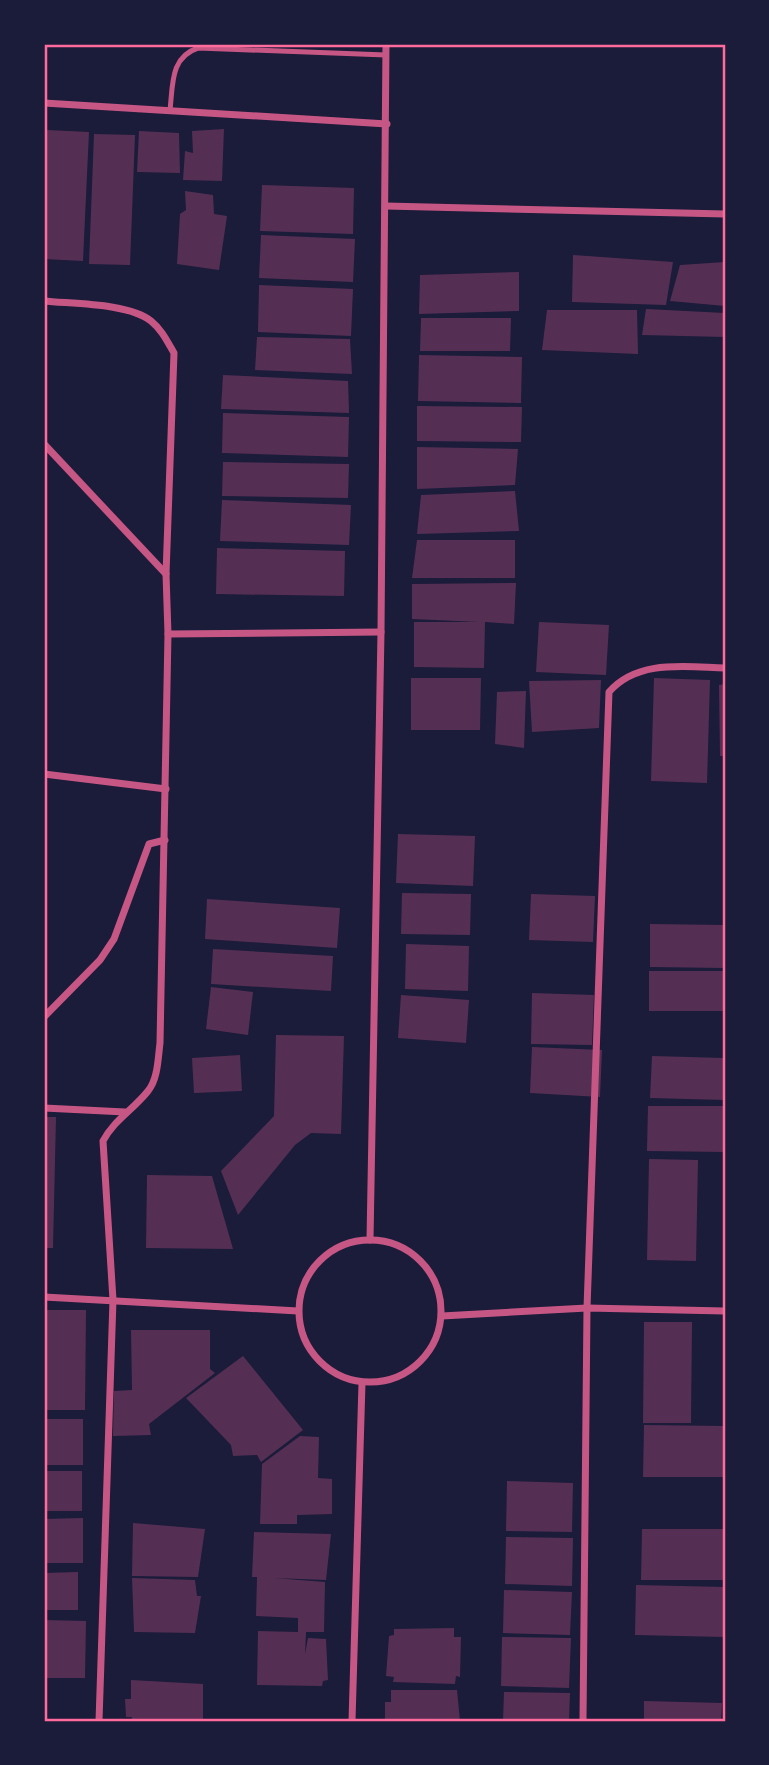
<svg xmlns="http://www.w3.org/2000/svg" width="769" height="1765" viewBox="0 0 769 1765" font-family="'Asap Condensed',sans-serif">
<rect width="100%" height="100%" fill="#1b1b3a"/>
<g fill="#542f53">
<polygon points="224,129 222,181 183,180 185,151 193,153 192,131"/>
<polygon points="47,130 89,132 83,261 44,259"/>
<polygon points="139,131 179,133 180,173 137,172"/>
<polygon points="94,134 135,135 130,265 89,264"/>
<polygon points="262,185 354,188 353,234 260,231"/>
<polygon points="185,191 213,195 214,214 227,216 219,270 177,264 180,214 186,210"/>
<polygon points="261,235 355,239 353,282 259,278"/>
<polygon points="573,255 673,262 666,305 572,302"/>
<polygon points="725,262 725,306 670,301 680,265"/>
<polygon points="519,272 519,311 419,314 420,275"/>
<polygon points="259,285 353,289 351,336 258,332"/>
<polygon points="646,309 725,313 725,337 642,335"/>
<polygon points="547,310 637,310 638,354 542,350"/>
<polygon points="421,318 511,318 510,351 420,351"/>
<polygon points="257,337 350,339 352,374 255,370"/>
<polygon points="419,355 522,357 521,403 418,401"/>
<polygon points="223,375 348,381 349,413 221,409"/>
<polygon points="417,406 522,407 521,442 417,441"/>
<polygon points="223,413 349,417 348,457 222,453"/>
<polygon points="417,447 518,449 515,485 417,489"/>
<polygon points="223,462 349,464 348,498 222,496"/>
<polygon points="515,491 519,531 417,534 421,495"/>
<polygon points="222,500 351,505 349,545 220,541"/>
<polygon points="417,540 515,540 515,578 412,578"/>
<polygon points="217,548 345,551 344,596 216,594"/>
<polygon points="516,583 514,624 485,622 484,668 414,667 414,622 479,622 412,619 412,584"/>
<polygon points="539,622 609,625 606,675 536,672"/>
<polygon points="411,678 481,678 480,730 411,730"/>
<polygon points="654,678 710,680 707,783 651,781"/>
<polygon points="601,680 599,728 532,732 529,681"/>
<polygon points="725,684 725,756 720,756 719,685"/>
<polygon points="526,691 524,748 495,744 497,692"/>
<polygon points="398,834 475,836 473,886 396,883"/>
<polygon points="402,893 471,894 470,935 401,934"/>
<polygon points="531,894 595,896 593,942 529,940"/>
<polygon points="207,899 340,908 337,948 205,939"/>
<polygon points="650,924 725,925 725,968 650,967"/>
<polygon points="406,944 469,946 468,991 405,989"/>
<polygon points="213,949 333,956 331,991 211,984"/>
<rect x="649" y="971" width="76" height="40"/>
<polygon points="211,987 253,992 248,1035 206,1029"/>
<polygon points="532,993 594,995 592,1045 531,1044"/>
<polygon points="401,995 469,1000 466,1043 398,1038"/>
<polygon points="276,1035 344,1036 341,1134 311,1133 295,1145 238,1215 221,1171 274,1116"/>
<polygon points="532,1047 602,1050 600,1097 530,1093"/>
<polygon points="240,1055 242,1091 194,1093 192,1058"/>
<polygon points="652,1056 725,1058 725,1100 650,1098"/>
<polygon points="648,1106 725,1106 725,1152 647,1151"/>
<polygon points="44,1117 56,1117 53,1248 44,1248"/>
<polygon points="649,1159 698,1160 696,1261 647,1260"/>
<polygon points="147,1175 212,1176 233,1249 146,1248"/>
<polygon points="44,1310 86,1310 85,1410 44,1410"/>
<polygon points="644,1322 692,1322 691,1423 643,1423"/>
<polygon points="131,1330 210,1330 210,1369 215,1373 149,1424 151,1435 113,1436 114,1391 132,1390"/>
<polygon points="243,1356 303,1430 261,1462 257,1455 233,1456 231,1445 186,1398"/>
<rect x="44" y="1419" width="39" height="46"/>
<polygon points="644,1425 725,1426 725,1477 643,1477"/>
<polygon points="300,1436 319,1437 318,1478 332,1479 332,1514 297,1515 297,1524 260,1524 262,1464"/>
<rect x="44" y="1471" width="38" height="40"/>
<polygon points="507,1481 573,1483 572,1532 506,1531"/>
<polygon points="83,1518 83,1563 44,1563 44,1519"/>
<polygon points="133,1523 205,1529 198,1577 132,1576"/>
<polygon points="642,1529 725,1529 725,1580 641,1580"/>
<polygon points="254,1532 331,1534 326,1580 274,1578 325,1582 324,1632 306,1632 305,1654 308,1638 326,1639 328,1680 323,1681 322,1686 257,1685 258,1631 298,1632 298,1618 256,1616 257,1577 252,1577"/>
<polygon points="506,1537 573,1538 572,1586 505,1584"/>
<polygon points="78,1572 78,1610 44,1610 44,1573"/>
<polygon points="132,1578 195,1580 197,1596 201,1596 195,1633 134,1632"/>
<polygon points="636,1585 725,1587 725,1637 635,1635"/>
<polygon points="504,1590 572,1592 570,1635 503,1633"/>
<polygon points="44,1620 86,1621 85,1678 44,1678"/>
<polygon points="454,1628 454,1637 461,1637 460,1677 456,1676 455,1684 393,1682 394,1677 386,1676 389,1636 394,1635 394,1629"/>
<polygon points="502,1637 571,1638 569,1688 501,1686"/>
<polygon points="131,1680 203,1684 203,1721 131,1721 132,1717 126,1717 125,1699 131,1699"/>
<polygon points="391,1690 457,1690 460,1721 385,1721 385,1702 391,1702"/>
<polygon points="504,1692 570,1693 569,1721 503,1721"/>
<polygon points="644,1701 722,1703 721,1721 644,1721"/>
</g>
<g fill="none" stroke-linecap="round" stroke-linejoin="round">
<path stroke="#c65784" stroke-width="5" d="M170,110C173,85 170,57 198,48L386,55"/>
<g stroke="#c65784" stroke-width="7">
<polyline points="44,103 387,124"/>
<polyline points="386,206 725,214"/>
<path d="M44,301C72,304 129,303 151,321C162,330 167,341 174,353L166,574L168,634L160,1043C158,1058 158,1079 148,1091C133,1110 114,1120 103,1141L113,1300L99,1721"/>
<polyline points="44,444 166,574"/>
<polyline points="168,634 381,632"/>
<polyline points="44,774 166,789"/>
<polyline points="44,1017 100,960 114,939 149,844 165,840"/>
<polyline points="44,1108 125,1112"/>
<circle cx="370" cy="1311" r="71"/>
<polyline points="370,1240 381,632 386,44"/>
<polyline points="44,1297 298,1311"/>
<polyline points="442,1316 587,1308 725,1311"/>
<polyline points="352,1721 362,1383"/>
<path d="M583,1721L587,1308L609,692C638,659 685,667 725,668"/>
</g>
</g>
<rect width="769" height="1765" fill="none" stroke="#1b1b3a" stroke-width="91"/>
<rect x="46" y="46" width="678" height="1674" fill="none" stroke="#ff6b9d" stroke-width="2.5"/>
</svg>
